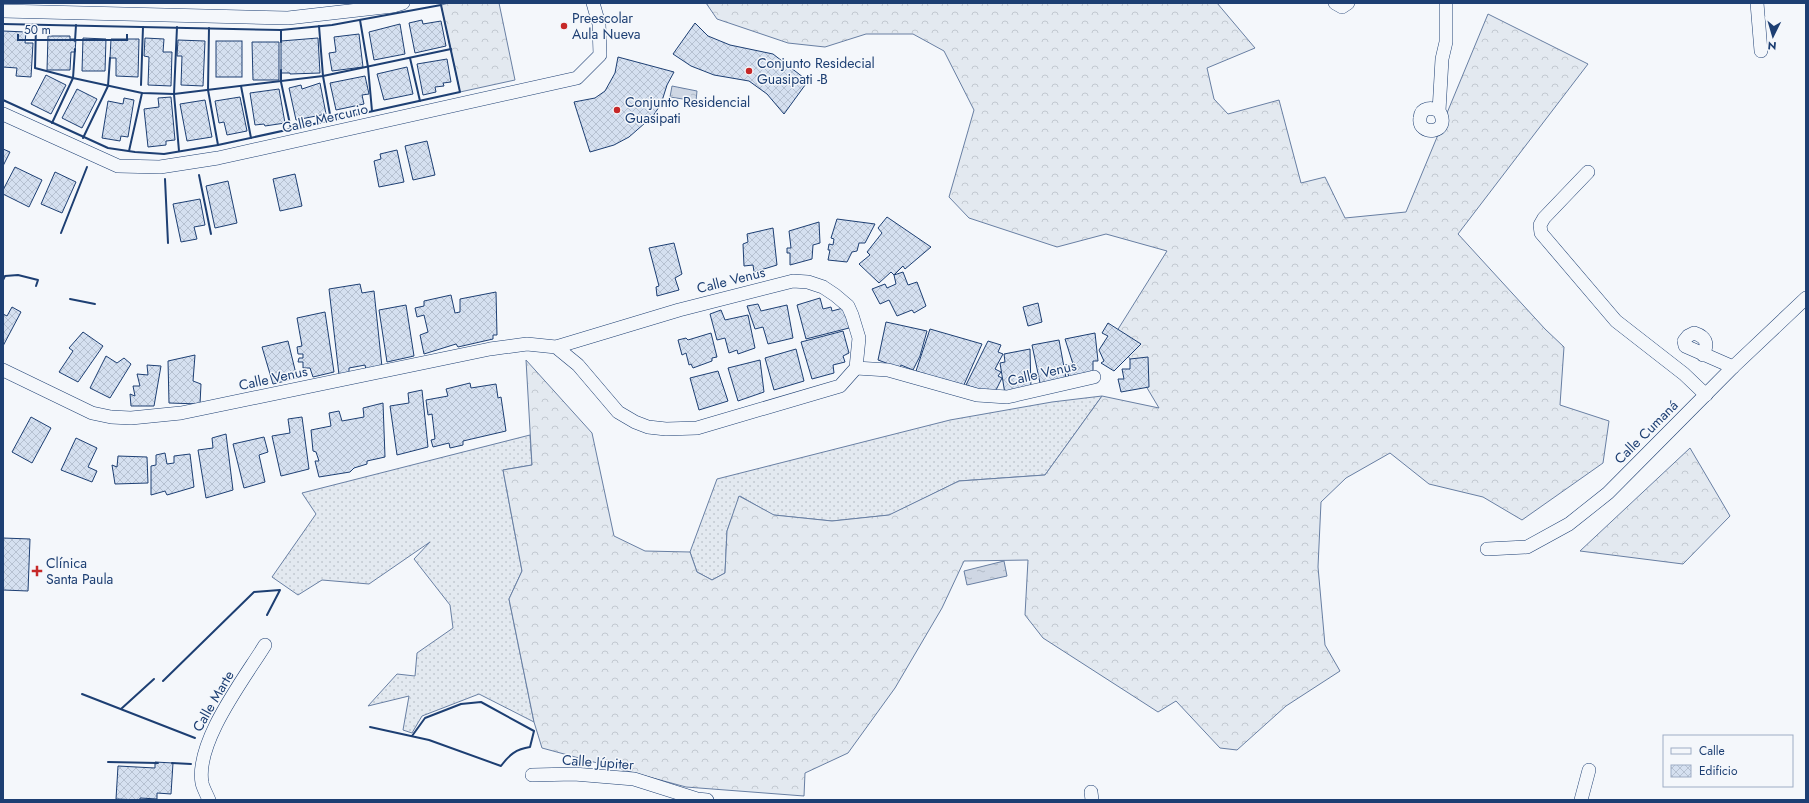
<svg xmlns="http://www.w3.org/2000/svg" width="1809" height="803" viewBox="0 0 1809 803" font-family="Jost,sans-serif">
<defs>
<pattern id="grass-dots" width="8" height="8" patternUnits="userSpaceOnUse"><rect width="8" height="8" fill="#e3e9f0"/><path d="M2 2h.1M6 6h.1" fill="none" stroke="#c2c9d1" stroke-width="1.8" stroke-linecap="round"/></pattern>
<pattern id="forest-crowns" width="20" height="18" patternUnits="userSpaceOnUse"><rect width="20" height="18" fill="#e3e9f0"/><path d="M2 6a3 3 0 1 1 6 0M12 15a3 3 0 1 1 6 0" fill="none" stroke="#c2c9d1"/></pattern>
<pattern id="water-ripples" width="26" height="14" patternUnits="userSpaceOnUse"><rect width="26" height="14" fill="#cfd7e4"/><path d="M2 4q2-2 4 0t4 0M15 11q2-2 4 0t4 0" fill="none" stroke="#b1bac7"/></pattern>
<pattern id="building-cross-hatch" width="8" height="8" patternUnits="userSpaceOnUse"><rect width="8" height="8" fill="#d5e0f0"/><path d="M0 0l8 8M0 8l8-8" fill="none" stroke="#b6c1d1"/></pattern>
</defs>
<rect width="100%" height="100%" fill="#f4f7fb"/>
<g fill="url(#grass-dots)" stroke="#687fa3">
<polygon points="1102,396 1045,475 959,481 890,515 832,521 773,515 740,496 727,531 725,573 712,580 697,572 690,552 717,479 950,420 1052,402"/>
<polygon points="530,435 532,465 503,470 522,571 509,599 534,722 479,694 422,716 412,733 403,730 409,696 368,706 397,674 415,676 417,653 453,628 450,605 414,559 430,542 369,584 322,580 298,595 272,577 316,514 302,493"/>
</g>
<g fill="url(#forest-crowns)" stroke="#687fa3">
<polygon points="449,3 499,3 515,80 460,92 441,5"/>
<polygon points="706,3 1217,3 1255,48 1207,68 1214,99 1228,114 1279,100 1301,183 1325,177 1345,218 1406,212 1488,14 1588,64 1458,234 1545,329 1564,347 1560,405 1609,421 1603,463 1522,520 1483,497 1429,484 1390,453 1346,478 1321,502 1318,567 1325,645 1340,671 1286,706 1237,750 1220,748 1176,701 1158,712 1043,638 1025,615 1028,560 964,561 942,608 895,688 848,753 805,773 804,796 686,787 542,748 534,722 509,599 522,571 503,470 532,465 526,360 592,433 614,536 645,551 690,552 697,572 712,580 725,573 727,531 739,496 774,515 832,521 889,515 959,481 1045,475 1102,396 1159,408 1115,334 1167,251 1106,234 1057,247 969,218 949,197 974,110 944,51 913,34 866,34 825,47 788,43 717,19"/>
<polygon points="1690,448 1730,516 1683,564 1580,551"/>
</g>
<g fill="url(#water-ripples)" stroke="#687fa3">
<polygon points="672,86 697,91 696,101 670,97"/>
<polygon points="1004,561 1007,576 967,585 964,571"/>
</g>
<g fill="url(#building-cross-hatch)" stroke="#1d3f73">
<polygon points="422,20 423,24 441,21 446,46 415,53 409,23"/>
<polygon points="695,23 708,36 730,45 773,54 808,81 784,114 767,94 749,81 714,75 691,66 673,54"/>
<polygon points="400,24 405,54 374,60 369,32"/>
<polygon points="3,31 26,32 25,43 33,43 31,77 16,76 17,68 3,67"/>
<polygon points="359,34 363,67 332,71 329,53 336,52 334,37"/>
<polygon points="48,36 70,36 70,39 76,39 75,52 71,52 70,70 47,70"/>
<polygon points="83,38 106,39 105,71 82,71"/>
<polygon points="145,38 164,39 163,52 172,52 171,86 148,85 149,57 144,56"/>
<polygon points="318,38 320,73 290,74 290,73 281,73 281,41"/>
<polygon points="111,39 139,39 138,77 116,76 116,58 110,58"/>
<polygon points="178,40 205,41 203,86 181,85 182,56 177,56"/>
<rect x="216" y="41" width="26" height="36"/>
<polygon points="252,42 279,42 279,80 253,80"/>
<polygon points="618,57 674,72 667,85 661,104 653,116 629,137 614,145 590,152 574,102 595,98 605,91 615,73"/>
<polygon points="447,59 451,82 443,83 444,86 435,87 436,92 423,95 417,64"/>
<polygon points="407,67 413,94 384,100 377,74"/>
<polygon points="46,75 66,85 51,114 31,104"/>
<polygon points="365,76 369,94 362,95 364,104 336,110 330,83"/>
<polygon points="320,83 326,114 296,120 289,88 301,85 302,89"/>
<polygon points="77,89 97,99 82,128 62,118"/>
<polygon points="279,89 285,123 265,126 264,124 255,125 250,93"/>
<polygon points="171,97 175,140 166,141 166,145 148,147 144,109 159,107 158,98"/>
<polygon points="240,97 247,131 227,135 224,122 219,123 215,101"/>
<polygon points="124,98 134,100 128,137 121,136 120,141 102,138 108,101 123,104"/>
<polygon points="205,100 212,137 187,141 180,104"/>
<polygon points="427,141 435,175 413,180 405,146"/>
<polygon points="3,149 10,152 3,166"/>
<polygon points="397,150 404,182 379,187 374,161 381,159 380,154"/>
<polygon points="15,167 42,180 29,207 3,194 3,190"/>
<polygon points="55,172 76,182 62,213 41,204"/>
<polygon points="295,174 302,206 280,211 273,179"/>
<polygon points="228,181 237,223 215,228 206,186"/>
<polygon points="200,199 205,225 194,227 197,239 181,242 173,204"/>
<polygon points="887,217 931,247 905,269 903,266 894,275 891,272 879,283 859,264 870,255 867,252 882,233 878,228"/>
<polygon points="837,219 875,224 865,243 859,243 857,251 852,252 847,262 828,260 830,250 828,250 829,244 833,245 834,239 831,238"/>
<polygon points="819,222 820,243 813,245 812,259 790,265 790,253 787,253 787,248 791,248 789,231"/>
<polygon points="773,228 777,265 754,272 753,265 744,266 743,244 748,242 747,234"/>
<polygon points="674,243 682,274 675,278 679,290 657,296 656,287 659,286 649,248"/>
<polygon points="903,272 908,285 917,282 926,306 914,313 912,310 897,316 889,300 880,304 872,289 885,284 887,288 896,284 894,275"/>
<polygon points="360,284 362,293 374,291 382,367 366,370 365,365 349,368 349,373 339,375 329,289"/>
<polygon points="496,292 497,335 493,335 493,339 458,347 456,344 424,354 420,335 428,332 424,315 417,317 415,308 424,306 424,301 451,295 455,313 460,312 460,299"/>
<polygon points="820,298 823,309 831,307 832,311 847,307 853,327 806,339 797,305"/>
<polygon points="1038,303 1042,322 1028,326 1023,307"/>
<polygon points="758,304 761,311 787,305 793,338 768,344 763,327 755,329 747,306"/>
<polygon points="406,305 414,356 387,362 379,310"/>
<polygon points="12,307 21,312 3,346 3,314 7,316"/>
<polygon points="721,310 725,320 748,315 755,348 738,354 737,350 729,353 725,338 717,340 710,314"/>
<polygon points="325,312 334,372 313,377 310,368 303,368 303,362 298,362 299,358 303,358 303,354 298,354 297,347 302,346 297,318"/>
<polygon points="886,322 927,331 920,356 913,370 901,365 900,368 878,360"/>
<polygon points="1108,323 1141,344 1114,371 1101,363 1104,361 1099,350 1108,336 1102,333"/>
<polygon points="930,329 982,344 963,387 916,371"/>
<polygon points="843,331 849,353 843,356 845,362 833,365 834,373 812,379 801,342"/>
<polygon points="83,332 103,346 78,382 59,372 73,351 69,348"/>
<polygon points="711,333 717,357 712,358 712,361 693,368 691,364 689,365 686,353 682,355 678,340 686,338 688,340"/>
<polygon points="1095,333 1098,361 1093,361 1093,374 1069,377 1065,365 1073,364 1065,339"/>
<polygon points="1059,340 1066,378 1040,383 1032,345"/>
<polygon points="288,341 297,378 273,384 262,347"/>
<polygon points="988,341 1001,345 998,352 1003,354 995,369 1001,372 998,376 1002,378 994,394 966,385"/>
<polygon points="796,349 804,381 774,390 765,358"/>
<polygon points="1030,349 1031,390 1005,394 1000,363 1005,362 1004,354"/>
<polygon points="195,355 193,381 201,384 200,404 169,403 168,361"/>
<polygon points="106,356 117,363 124,358 131,364 110,398 90,388"/>
<polygon points="1148,357 1149,387 1121,392 1118,379 1124,379 1122,369 1130,369 1130,359"/>
<polygon points="760,360 764,392 738,401 728,368"/>
<polygon points="147,365 161,366 154,406 131,406 130,394 135,396 133,386 140,386 137,374 148,375"/>
<polygon points="718,371 728,401 699,410 690,378"/>
<polygon points="470,383 471,388 496,384 498,398 501,397 506,431 463,441 463,445 450,448 449,443 433,447 431,440 435,439 432,414 428,415 426,400 448,396 446,389"/>
<polygon points="422,390 428,447 397,455 390,406 409,403 408,393"/>
<polygon points="383,403 385,457 367,461 367,464 354,468 350,472 319,477 315,461 319,461 316,452 313,451 311,430 331,426 329,413 339,411 342,421 364,417 363,408"/>
<polygon points="31,417 51,428 32,463 12,452"/>
<polygon points="302,417 309,469 281,476 272,436 290,433 288,419"/>
<polygon points="226,434 233,490 206,498 198,450 213,448 212,438"/>
<polygon points="264,437 268,452 259,455 265,482 244,488 233,444"/>
<polygon points="76,438 97,448 88,467 97,471 92,482 61,470"/>
<polygon points="165,453 167,464 174,463 174,456 190,454 194,487 167,495 165,491 151,495 151,466 156,465 156,455"/>
<polygon points="118,456 147,457 148,483 115,484 112,465 117,467"/>
<polygon points="3,538 30,539 28,591 3,590"/>
<polygon points="155,762 173,763 171,794 157,793 157,799 140,798 140,800 116,799 118,766 155,768"/>
</g>
<g fill="none" stroke-linecap="round" stroke-linejoin="round">
<defs>
<g id="street">
<polyline points="1335,3 1342,7 1348,3"/>
<polyline points="1757,3 1761,51"/>
<polyline points="3,11 288,18 393,6 403,3"/>
<path d="M1439,111C1432,107 1421,107 1420,118C1417,137 1453,134 1439,111L1442,59L1446,42V3"/>
<polyline points="3,114 118,166 160,167 218,158 577,78 600,55 599,24 593,3"/>
<polyline points="1588,172 1544,218 1540,225 1541,233 1616,321 1684,374 1706,395"/>
<path d="M1703,355C1709,343 1706,337 1694,333L1688,336L1684,341L1685,346L1733,367"/>
<polyline points="856,368 888,370 977,395 1007,397 1094,377"/>
<polyline points="3,370 92,413 111,417 131,418 181,413 490,349 527,344 556,347 679,310 793,281 808,282 823,287 835,295 848,306 852,315 859,338 856,368 840,386 697,428 666,429 648,427 635,422 618,412 578,365 556,347"/>
<polyline points="1487,549 1527,547 1569,524 1608,493 1733,367 1806,298"/>
<polyline points="532,775 574,774 634,779 697,799 707,800"/>
<polyline points="1091,792 1092,800"/>
<path d="M209,800C207,795 203,788 202,783C195,742 244,679 265,645"/>
<polyline points="1581,800 1589,770"/>
</g>
</defs>
<use href="#street" stroke="#1d3f73" stroke-width="14"/>
<use href="#street" stroke="#f4f7fb" stroke-width="13"/>
<g stroke="#1d3f73" stroke-width="2">
<polyline points="360,20 368,67 372,111"/>
<polyline points="3,24 281,30 332,25 441,5 460,92 218,145 164,154 135,152 108,148 3,100"/>
<polyline points="36,25 35,68 73,78 52,123"/>
<polyline points="319,26 323,76 331,120"/>
<polyline points="177,27 174,94 179,151"/>
<polyline points="209,28 208,90 218,145"/>
<polyline points="281,30 281,42"/>
<polyline points="75,41 76,25"/>
<polyline points="75,49 73,78 142,93 174,94 323,76 451,49"/>
<polyline points="410,58 420,101"/>
<polyline points="281,70 281,82 291,129"/>
<polyline points="141,85 143,27"/>
<polyline points="241,86 251,138"/>
<polyline points="83,138 108,86 110,58"/>
<polyline points="129,151 142,93"/>
<polyline points="199,175 211,234"/>
<polyline points="165,179 168,243"/>
<polyline points="61,233 87,167"/>
<polyline points="3,280 5,276 18,275 38,280 36,286"/>
<polyline points="70,299 95,304"/>
<polyline points="163,681 254,592 280,590 267,615"/>
<polyline points="82,694 195,738"/>
<polyline points="121,709 154,679"/>
<path d="M370,727L429,740L501,766C509,755 516,749 530,747L534,731L481,702L461,704L425,718L412,736"/>
<polyline points="108,762 158,763"/>
<polyline points="172,763 191,764"/>
</g>
</g>
<g fill="#c62828" stroke="#f4f7fb" stroke-width="1.5">
<circle cx="564" cy="26" r="4"/>
<circle cx="749" cy="71" r="4"/>
<circle cx="617" cy="110" r="4"/>
<path d="M35 565h4v4h4v4h-4v4h-4v-4h-4v-4h4z"/>
</g>
<g text-anchor="middle" dominant-baseline="central" stroke-width="3" stroke-linejoin="round" paint-order="stroke">
<g font-size="14" fill="#1d3f73" stroke="#f4f7fb" text-anchor="start">
<text x="572" y="18">Preescolar<tspan x="572" dy="16">Aula Nueva</tspan></text>
<text x="757" y="63">Conjunto Residecial<tspan x="757" dy="16">Guasipati -B</tspan></text>
<text x="625" y="102">Conjunto Residencial<tspan x="625" dy="16">Guasipati</tspan></text>
<text x="46" y="563">Clínica<tspan x="46" dy="16">Santa Paula</tspan></text>
</g>
<g font-size="14" fill="#1d3f73" stroke="#f4f7fb">
<text transform="translate(325 118) rotate(-13)">Calle Mercurio</text>
<text transform="translate(731 280) rotate(-14)">Calle Venus</text>
<text transform="translate(1042 373) rotate(-13)">Calle Venus</text>
<text transform="translate(273 378) rotate(-12)">Calle Venus</text>
<text transform="translate(1646 432) rotate(-45)">Calle Cumaná</text>
<text transform="translate(213 701) rotate(-60)">Calle Marte</text>
<text transform="translate(598 762) rotate(4)">Calle Júpiter</text>
</g>
</g>
<rect width="1809" height="803" fill="none" stroke="#1d3f73" stroke-width="8"/>
<rect x="1663" y="735" width="130" height="52" fill="#f4f7fb" stroke="#9eadc5"/>
<rect x="1671" y="748" width="20" height="6" fill="#f4f7fb" stroke="#9eadc5"/>
<text x="1699" y="755" font-size="12" fill="#1d3f73">Calle</text>
<rect x="1671" y="765" width="20" height="12" fill="url(#building-cross-hatch)" stroke="#9eadc5"/>
<text x="1699" y="775" font-size="12" fill="#1d3f73">Edificio</text>
<g transform="translate(1773 36) rotate(185)" stroke="#f4f7fb" stroke-width="3" paint-order="stroke">
<path d="M0-3L7 15L0 10L-7 15Z" fill="#1d3f73"/>
<text y="-6" font-size="11" font-weight="bold" text-anchor="middle" fill="#1d3f73">N</text>
</g>
<path d="M18 34v6h109v-6" fill="none" stroke="#1d3f73" stroke-width="2"/>
<text x="24" y="34" font-size="12" fill="#1d3f73" stroke="#f4f7fb" stroke-width="3" paint-order="stroke">50 m</text>
</svg>
